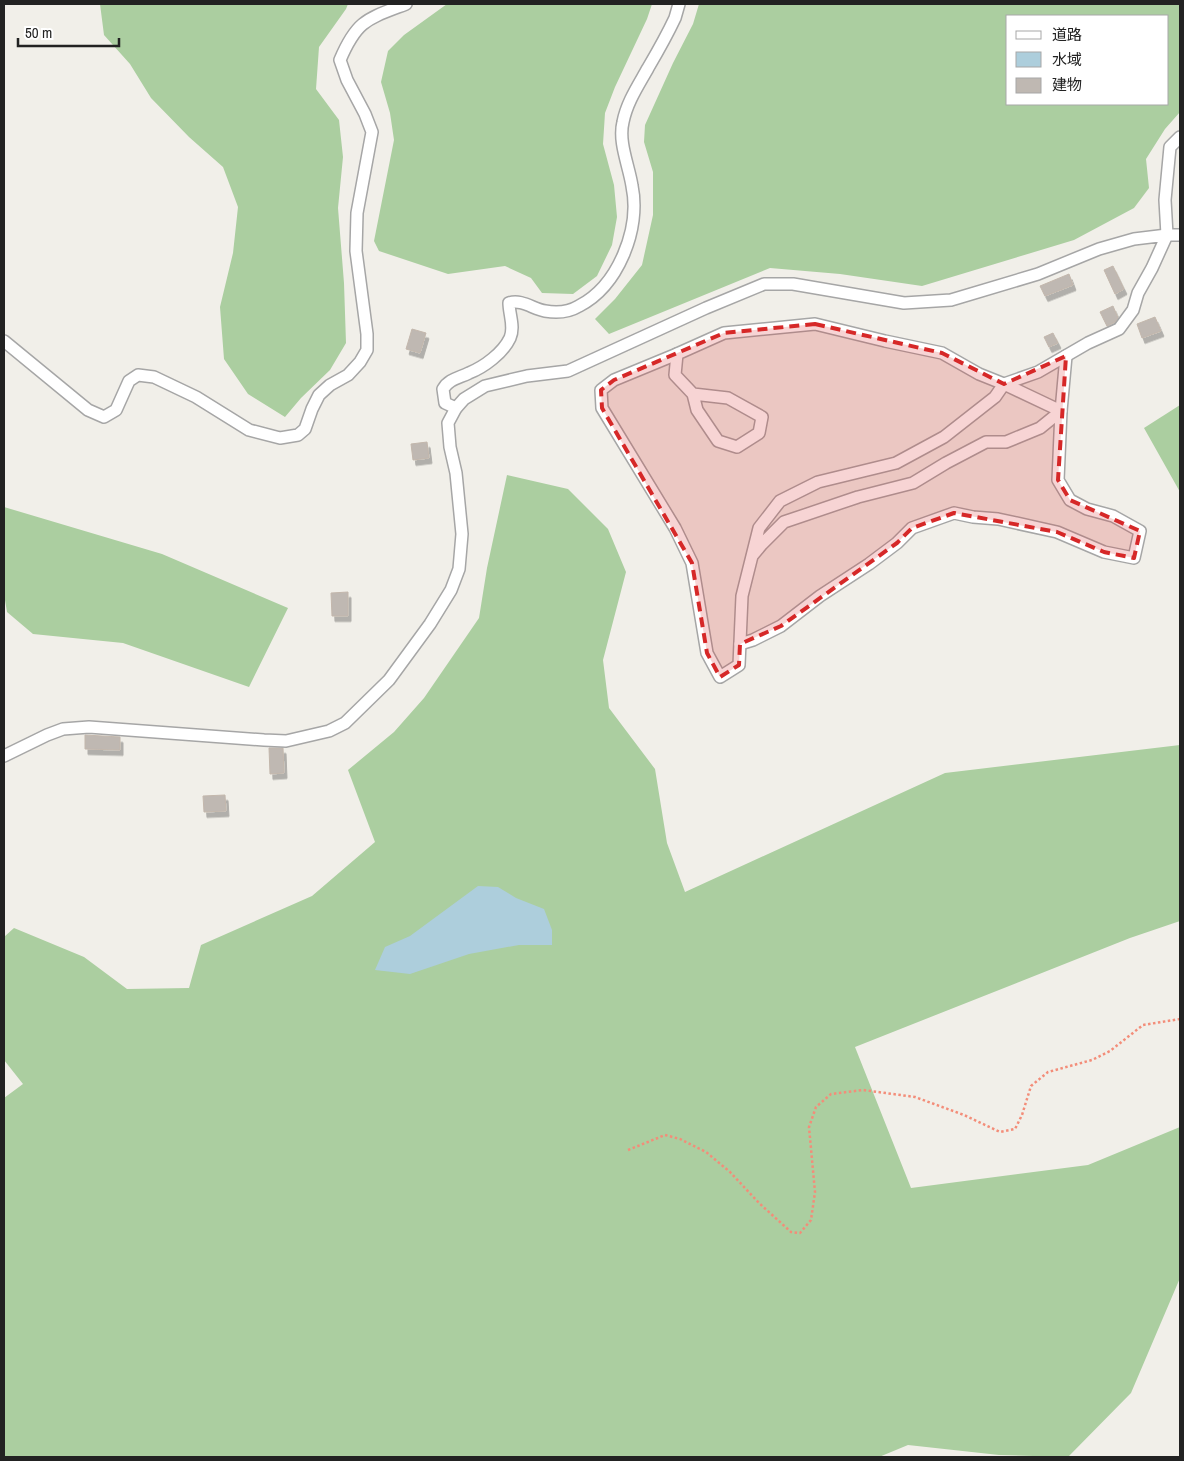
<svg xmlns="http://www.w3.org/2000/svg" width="1184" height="1461" viewBox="0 0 1184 1461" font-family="'Archivo Narrow','Noto Sans JP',sans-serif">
<defs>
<filter id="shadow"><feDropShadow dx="3" dy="5.5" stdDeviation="0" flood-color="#0004"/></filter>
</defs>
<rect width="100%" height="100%" fill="#f1efe9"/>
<g fill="#abcea0" fill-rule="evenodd">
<polygon points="100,4 348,4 346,9 319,47 316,89 339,120 343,157 338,208 344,283 346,343 330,370 301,398 285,417 248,394 224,359 220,307 233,253 238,207 223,167 189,137 151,98 130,64 104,35"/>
<polygon points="447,4 652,4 647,19 615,87 605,113 603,144 614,185 617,217 612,245 597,276 573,294 542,293 531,278 505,266 448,274 379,251 374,241 394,140 390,113 381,82 388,51 404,35"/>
<path d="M699,4H1180V112L1165,129L1146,159L1149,188L1134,208L1074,240L922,286L840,274L770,268L609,334L595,319L615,299L642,265L653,215V172L644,142L645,125L673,63L693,24ZM1168,16V104H1008V16Z"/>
<polygon points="1180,405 1180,492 1144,428"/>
<polygon points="507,475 568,489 608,529 626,572 603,660 609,708 655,769 667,843 685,892 945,773 1180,745 1180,921 1130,938 855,1047 911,1188 1088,1165 1180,1127 1180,1278 1131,1393 1068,1457 999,1455 908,1445 879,1457 4,1457 4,1098 23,1084 4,1060 4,937 14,928 84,957 127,989 189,988 201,945 312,896 375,842 348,770 394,732 424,698 479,618 487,568"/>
<polygon points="4,507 162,554 288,608 249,687 123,643 33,634 7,612 4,594"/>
</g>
<polygon fill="#adcedc" points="478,886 498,887 516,898 544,909 552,930 552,945 519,945 469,954 410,974 375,970 385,947 410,936"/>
<g fill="#bfb8b2" stroke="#c3b7ac" filter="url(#shadow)">
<polygon points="1113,266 1124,289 1115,294 1104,270"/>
<polygon points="1069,274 1073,285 1045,296 1040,286"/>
<polygon points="1113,306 1118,318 1115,322 1107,326 1100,312"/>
<polygon points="1155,317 1161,331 1142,338 1137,324"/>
<polygon points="412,329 426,333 420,353 406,349"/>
<polygon points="1053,333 1058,343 1049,347 1044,337"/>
<polygon points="427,442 429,458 413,460 411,444"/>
<polygon points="348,592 348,616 332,616 331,593"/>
<polygon points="85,735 120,737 120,750 85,749"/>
<polygon points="269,748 283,748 284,773 270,774"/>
<polygon points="225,795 226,811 204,812 203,796"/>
</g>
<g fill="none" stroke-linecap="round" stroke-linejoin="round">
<defs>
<g id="minor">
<polyline points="1180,137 1170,147 1165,200 1167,235 1180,235"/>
<path d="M4,341L88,410L104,417L116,410L129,381L138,375L154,377L196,397L249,430L280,438L298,435L305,429L312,409L319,395L330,385L348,375L360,362L367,350V334L356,251L357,213L372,132L365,114L347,80L340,60C357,20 367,19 406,4"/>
<polyline points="677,354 614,380 601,390 602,408 675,528 692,563 707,653 720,677 739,665 742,596 759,528 780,501 818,482 896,463 944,437 995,397 1004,384 1061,411 1040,428 1006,442 986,442 946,463 913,483 858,497 784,522 762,544 752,556"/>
<path d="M456,408L445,403L443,389C449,379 459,378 469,373C484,367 503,353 510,338C515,327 509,314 509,303C522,299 533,309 545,311C556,313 569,312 579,306C618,286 641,229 632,186C629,166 618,142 623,122C627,102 638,86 648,68C658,51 667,35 675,18L679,4"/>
<polyline points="740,644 753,640 781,626 820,596 869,564 897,543 912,528 954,513 973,517 998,519 1057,532 1104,552 1134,558 1140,531 1113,516 1087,509 1070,500 1058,480 1061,411 1066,356"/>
<polyline points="4,756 47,735 63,729 89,727 264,740 286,741 329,731 345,723 389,680 430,624 451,590 459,569 462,534 456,473 450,447 448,423 456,408 464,399 485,386 527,376 568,371 706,308 764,284 793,284 904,303 951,300 1038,274 1099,249 1134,239 1167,235 1152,268 1138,293 1133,310 1119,329 1088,343 1038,372 1004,384 979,374 942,353 885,341 815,324 724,333 677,354 675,375 693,394 697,410 718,441 737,447 759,433 762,417 728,398 693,394"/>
</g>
</defs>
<use href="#minor" stroke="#a6a6a6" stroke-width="14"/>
<polyline stroke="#f38d79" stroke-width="2.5" stroke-dasharray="2.5 2.5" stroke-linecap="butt" points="628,1150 665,1135 680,1139 706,1152 730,1172 759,1203 791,1232 800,1233 811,1220 815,1192 809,1127 816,1107 831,1094 863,1090 915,1097 964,1115 1000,1132 1015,1129 1022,1115 1031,1086 1048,1072 1092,1060 1110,1051 1143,1025 1180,1019"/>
<use href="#minor" stroke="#fff" stroke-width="11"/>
</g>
<path fill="#d62828" fill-opacity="0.2" stroke="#d62828" stroke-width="4" stroke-dasharray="10 6" stroke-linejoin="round" d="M815,324L942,353L1004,384L1066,356L1058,480L1070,500L1140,531L1134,558L1104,552L1057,532L954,513L912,528L897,543L781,626L740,644L739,665L720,677L707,653L692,563L602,408L601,390L614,380L724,333Z"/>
<rect width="1184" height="1461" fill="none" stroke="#222222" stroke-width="10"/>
<rect x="1006" y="15" width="162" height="90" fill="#ffffff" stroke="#a7a7a7"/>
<rect x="1016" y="31" width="25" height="8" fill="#ffffff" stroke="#a7a7a7"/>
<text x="1052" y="40" font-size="15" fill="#222222">道路</text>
<rect x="1016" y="52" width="25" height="15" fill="#adcedc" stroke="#a7a7a7"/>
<text x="1052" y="65" font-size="15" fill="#222222">水域</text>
<rect x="1016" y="78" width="25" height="15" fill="#bfb8b2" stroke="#a7a7a7"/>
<text x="1052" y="90" font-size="15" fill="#222222">建物</text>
<path d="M18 38v8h101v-8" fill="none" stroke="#222222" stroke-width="2.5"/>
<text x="25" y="38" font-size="15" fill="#222222" stroke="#ffffff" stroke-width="4" paint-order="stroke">50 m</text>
</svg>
